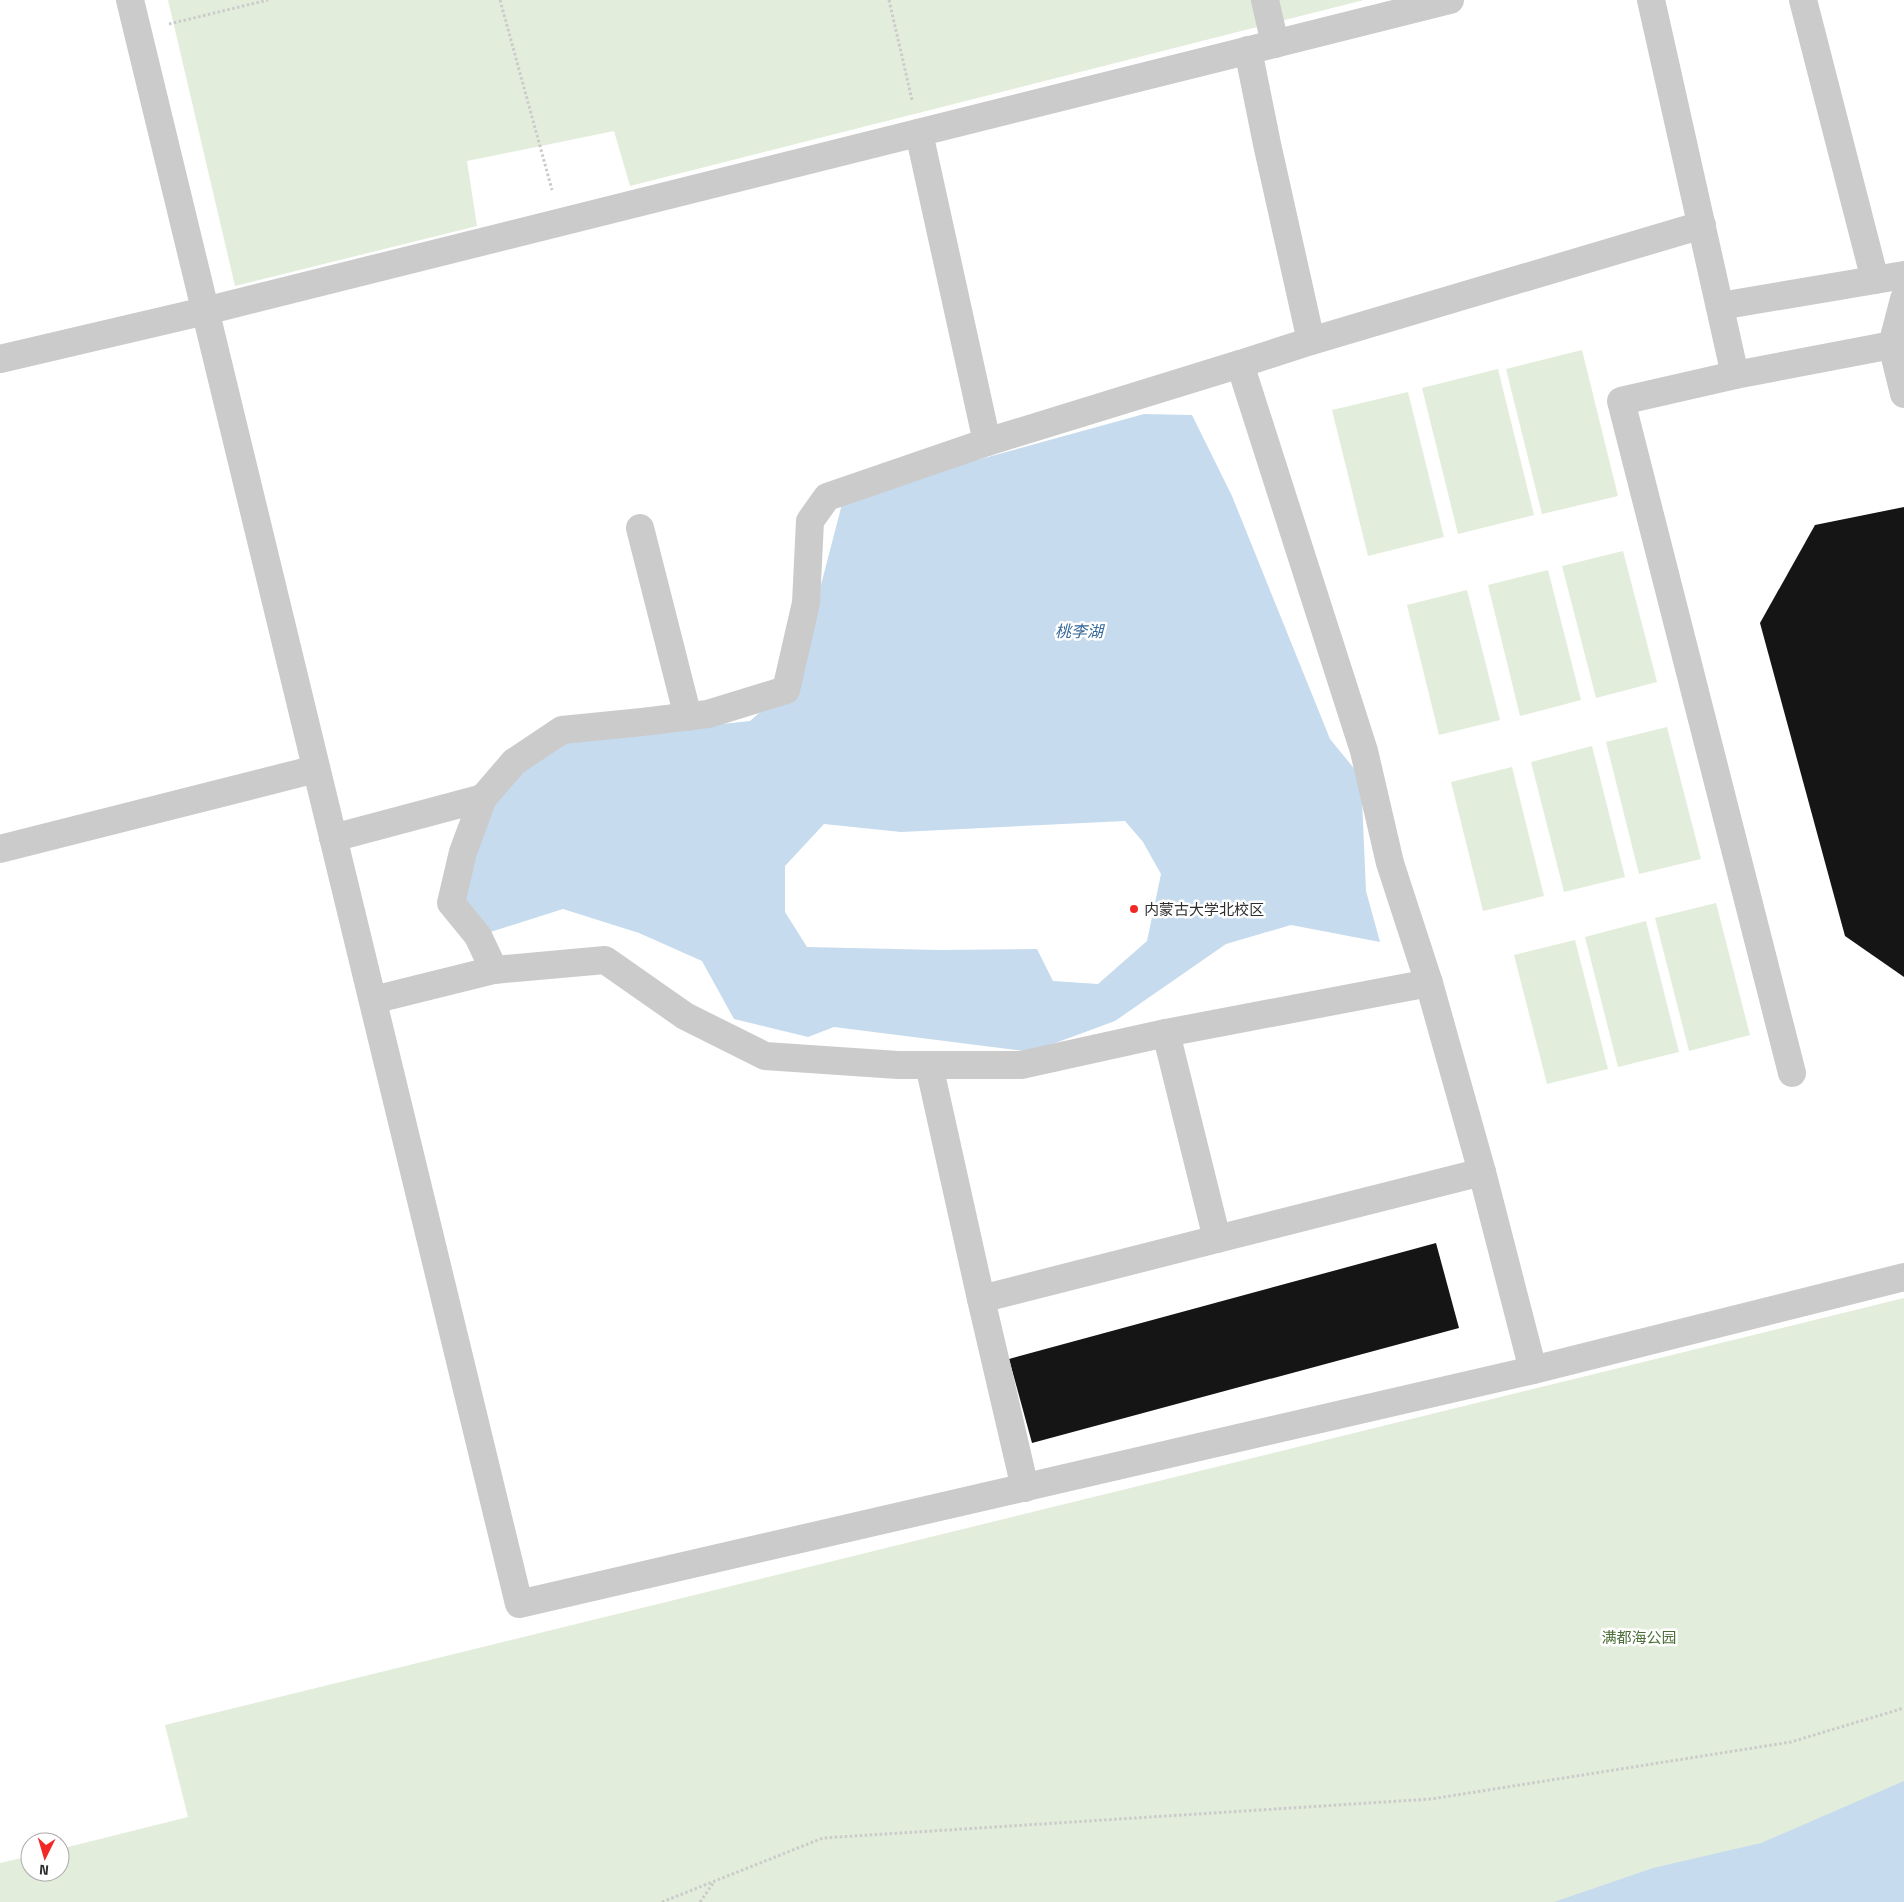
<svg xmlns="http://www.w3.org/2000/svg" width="1904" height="1902" viewBox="0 0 1904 1902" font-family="'Titillium Web','Noto Sans SC',sans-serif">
<rect width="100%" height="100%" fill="#fff"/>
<g fill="#e3eddb">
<polygon points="168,0 1364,0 630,186 614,131 467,161 477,226 235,286"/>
<polygon points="1582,350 1618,496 1542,514 1506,369"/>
<polygon points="1498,369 1534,515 1458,534 1422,388"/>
<polygon points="1408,392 1444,537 1368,556 1332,410"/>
<polygon points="1623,551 1657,682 1596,698 1562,566"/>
<polygon points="1548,570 1581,700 1520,716 1488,585"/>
<polygon points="1467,590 1500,720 1439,735 1407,605"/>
<polygon points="1667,727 1701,859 1639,874 1606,742"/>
<polygon points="1592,746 1625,877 1564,892 1531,762"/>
<polygon points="1512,767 1544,896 1483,911 1451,782"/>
<polygon points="1716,903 1750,1035 1689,1051 1655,918"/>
<polygon points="1646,921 1679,1052 1618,1067 1585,937"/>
<polygon points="1575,940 1608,1069 1547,1084 1514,955"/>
<polygon points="1904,1298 1904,1902 0,1902 0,1863 30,1856 30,1872 60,1872 60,1849 188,1817 165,1725"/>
</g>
<g fill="#c6dbee" fill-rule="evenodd">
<path d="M1144,414L1192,415L1232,496L1330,739L1361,777L1366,891L1380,942L1291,925L1226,944L1115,1021L1031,1052L834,1027L808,1037L734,1019L702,961L639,933L563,909L478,936L451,903L463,852L522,764L578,733L676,729L750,721L796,681L842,504L926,474ZM1125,821L1143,842L1161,874L1147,941L1098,984L1053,981L1037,949L939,950L807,947L785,912V866L824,824L901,832Z"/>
<polygon points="1904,1781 1904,1902 1554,1902 1653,1868 1761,1843"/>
</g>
<g fill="#151515">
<polygon points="1904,507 1904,977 1845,936 1760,623 1815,525"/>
<polygon points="1436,1243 1459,1328 1032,1443 1009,1359"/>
</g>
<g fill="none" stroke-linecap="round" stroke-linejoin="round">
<g stroke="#cbcbcb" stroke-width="3" stroke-dasharray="2.5 2.5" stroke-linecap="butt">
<polyline points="500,0 552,190"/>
<polyline points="889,0 912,100"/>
<polyline points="169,24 268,0"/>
<polyline points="662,1902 823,1838 1431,1799 1791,1742 1904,1708"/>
<polyline points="700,1902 714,1882"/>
</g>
<g stroke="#cbcbcb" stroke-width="28">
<polyline points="130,0 519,1604 1533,1370 1904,1277"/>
<polyline points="1265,0 1275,44"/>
<polyline points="1651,0 1735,375"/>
<polyline points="1803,0 1875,280"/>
<polyline points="1248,50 1267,144 1311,341 1240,364 1364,751 1390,863 1429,983"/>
<polyline points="919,133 987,442"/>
<polyline points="1720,306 1904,275"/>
<polyline points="1311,341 1702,225"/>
<polyline points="1892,345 1904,299"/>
<polyline points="0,359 205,311 1450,0"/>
<polyline points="640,528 688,717"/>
<polyline points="333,838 483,798"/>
<polyline points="0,849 316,769"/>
<polyline points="494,970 478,936 451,903 463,852 483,798 514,762 562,730 642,722 708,714 786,690 806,603 810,521 827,497 987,442 1240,364"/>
<polyline points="373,1000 494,970 605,960 685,1016 765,1056 898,1065 1021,1065 1166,1033 1217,1239 981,1299 929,1065"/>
<polyline points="1166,1033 1429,983 1482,1172"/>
<polyline points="1792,1073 1621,401 1735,375 1892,345 1904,394"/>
<polyline points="1217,1239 1482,1172 1533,1370"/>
<polyline points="981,1299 1025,1488"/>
</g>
</g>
<circle fill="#f22824" stroke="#fff" stroke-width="2" cx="1134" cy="909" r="5"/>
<g text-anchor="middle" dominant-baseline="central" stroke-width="5" stroke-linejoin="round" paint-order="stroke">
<g font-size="15" fill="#2e2e2e" stroke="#fff" text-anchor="start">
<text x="1144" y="909">内蒙古大学北校区</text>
</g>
<g font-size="15" fill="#4c6d38" stroke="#fff">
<text x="1639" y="1637">满都海公园</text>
</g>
<g font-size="16" font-style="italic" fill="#366897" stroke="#fff">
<text x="1079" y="631">桃李湖</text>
</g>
</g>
<g transform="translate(45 1857) rotate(185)"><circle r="24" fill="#ffffff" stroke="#ababab"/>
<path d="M0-4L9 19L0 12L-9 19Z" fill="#f22824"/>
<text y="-8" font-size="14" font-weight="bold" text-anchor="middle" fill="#2e2e2e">N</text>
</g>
</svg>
